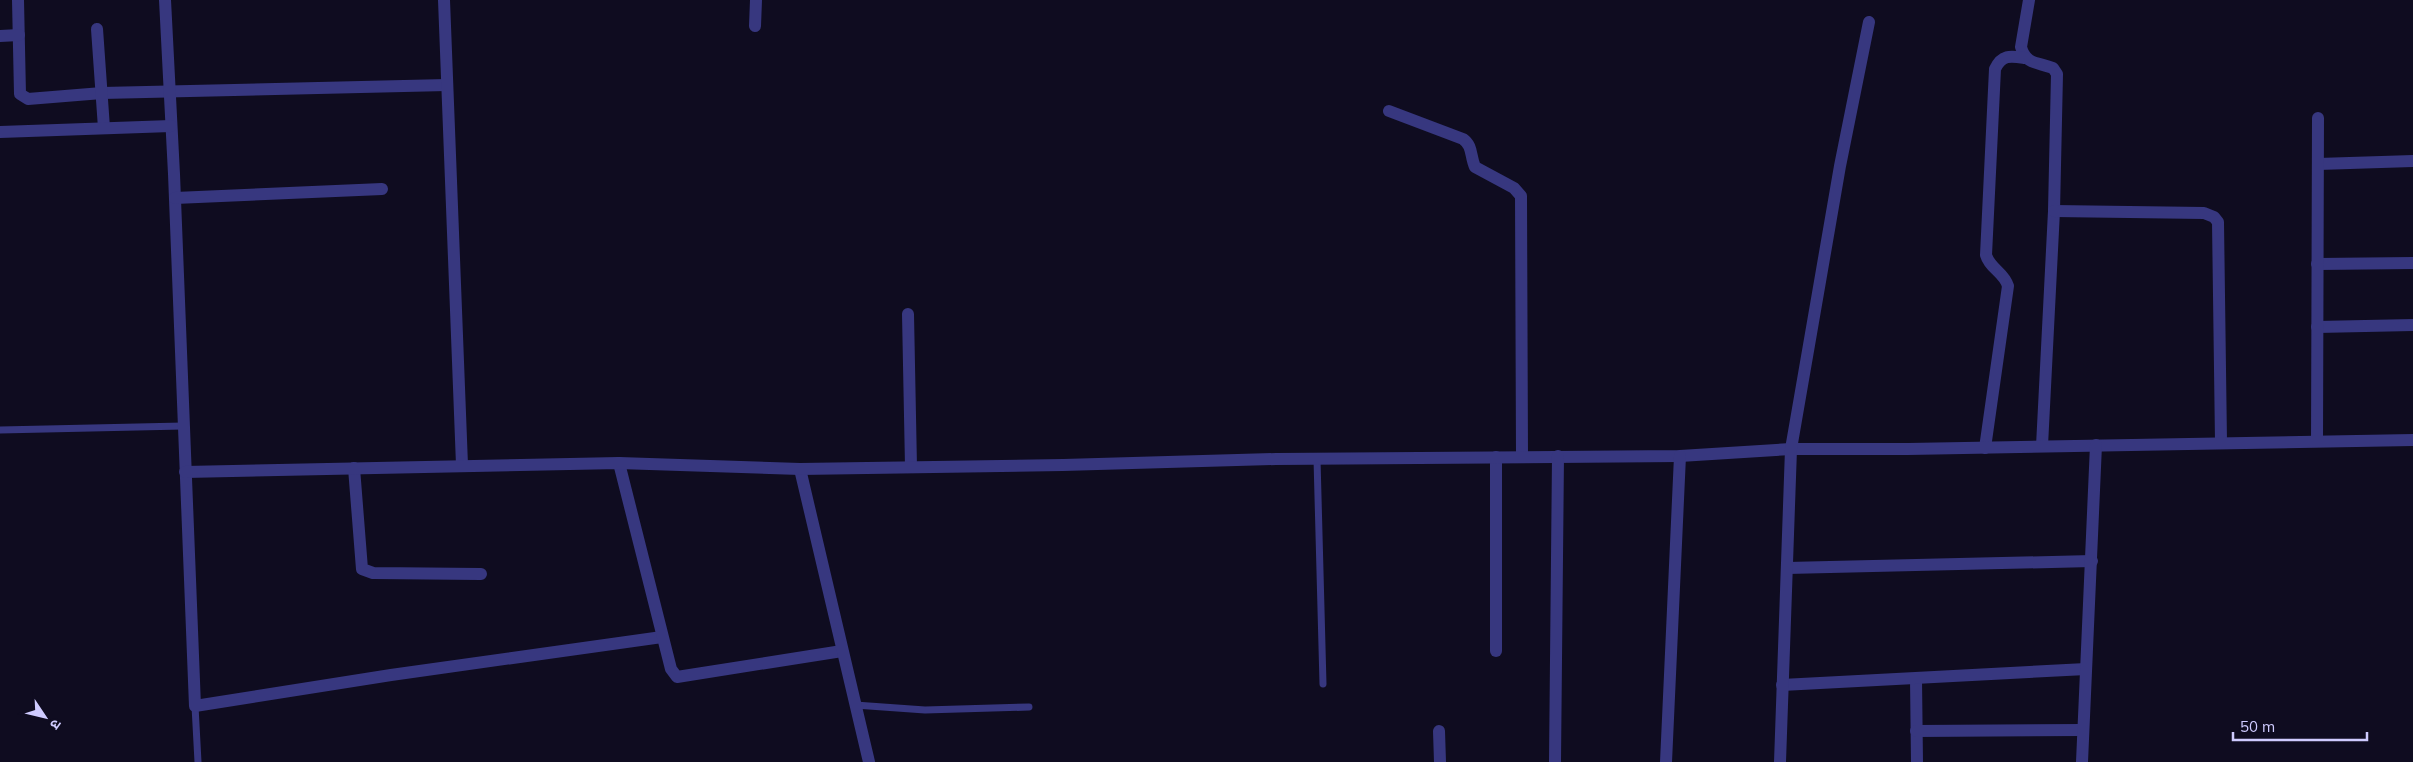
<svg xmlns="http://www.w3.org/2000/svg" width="2413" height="762" viewBox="0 0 2413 762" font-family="Mulish,'Noto Sans Devanagari',sans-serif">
<rect width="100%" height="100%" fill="#0f0c20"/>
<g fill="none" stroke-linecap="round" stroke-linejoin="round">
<g stroke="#37377f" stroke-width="7">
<polyline points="0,430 183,426"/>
<polyline points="1317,459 1323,684"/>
<polyline points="855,705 925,710 1029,707"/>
<polyline points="195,706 198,762"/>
</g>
<g stroke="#37377f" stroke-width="12">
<polyline points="18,0 20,94 28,99 102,93 447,85"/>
<polyline points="165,0 174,174 195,706 391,675 662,637"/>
<polyline points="444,0 462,465"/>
<path d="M2029,0L2021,47C2026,65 2038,62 2053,68L2057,74L2054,211L2042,446"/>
<polyline points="755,26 756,0"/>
<polyline points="97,29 104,128"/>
<polyline points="0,36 19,35"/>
<path d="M1389,111L1463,139C1473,146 1470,156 1475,167L1514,188L1521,196L1522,457"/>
<polyline points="0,132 171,126"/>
<polyline points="2318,164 2413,161"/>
<polyline points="175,198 382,189"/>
<polyline points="2054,211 2204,213 2214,217 2218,222 2221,442"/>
<polyline points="2317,264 2413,263"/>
<polyline points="908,314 911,467"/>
<polyline points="2317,327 2413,325"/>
<polyline points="2317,441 2318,118"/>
<path d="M1985,448L2008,286C2004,272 1990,269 1986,255L1995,69C2002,54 2011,56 2025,58"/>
<polyline points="1496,457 1496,651"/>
<polyline points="619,463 671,669 677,677 842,651"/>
<polyline points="354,468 362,569 373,573 481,574"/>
<polyline points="800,469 869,762"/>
<polyline points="185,472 619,463 800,469 1063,465 1276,459 1680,456 1791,449 1908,449 2413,440"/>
<polyline points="1787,568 2092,561"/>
<polyline points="1916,679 1917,762"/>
<polyline points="1782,685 2086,669"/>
<polyline points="1439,731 1440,762"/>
<polyline points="1916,731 2083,730"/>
<polyline points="1555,762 1558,456"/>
<polyline points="1666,762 1680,456"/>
<polyline points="1780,762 1791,449 1840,166 1869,22"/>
<polyline points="2082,762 2096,445"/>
</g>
</g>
<g transform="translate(45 717) rotate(125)" stroke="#0f0c20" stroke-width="4" paint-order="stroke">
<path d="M0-4L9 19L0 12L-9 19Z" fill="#cfcbff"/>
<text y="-8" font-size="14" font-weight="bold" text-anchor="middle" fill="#cfcbff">उ</text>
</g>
<path d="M2233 732v8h134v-8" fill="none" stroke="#cfcbff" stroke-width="2.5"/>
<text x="2240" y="732" font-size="15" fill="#cfcbff" stroke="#0f0c20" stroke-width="4" paint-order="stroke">50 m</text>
</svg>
